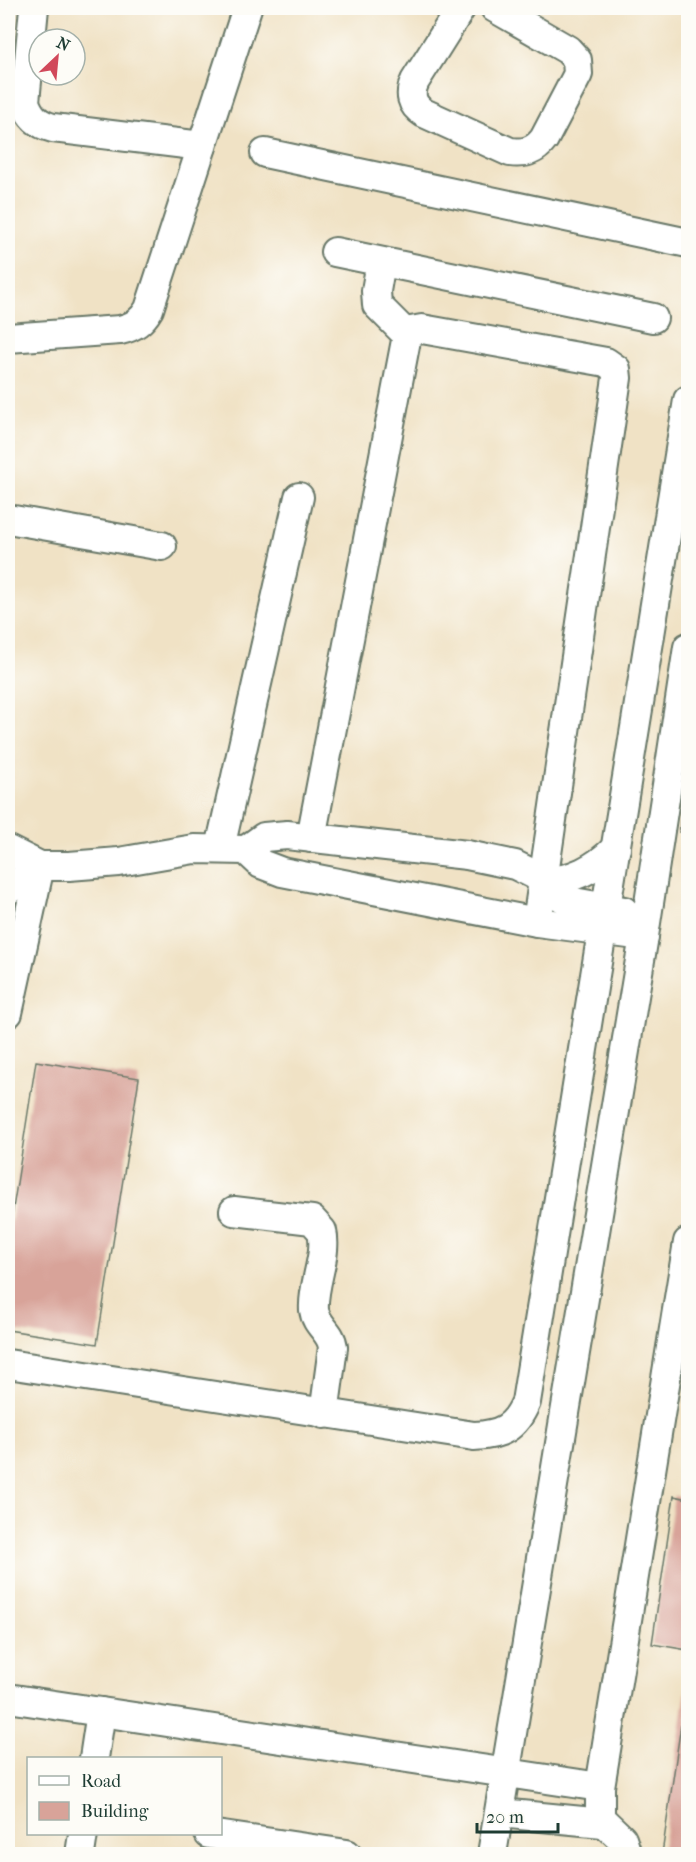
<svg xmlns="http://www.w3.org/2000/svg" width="696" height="1862" viewBox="0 0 696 1862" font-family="'IM FELL French Canon',serif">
<rect width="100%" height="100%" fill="#fdfcf7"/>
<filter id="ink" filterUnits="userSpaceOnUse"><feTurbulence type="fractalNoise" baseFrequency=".0167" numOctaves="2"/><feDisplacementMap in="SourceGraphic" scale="12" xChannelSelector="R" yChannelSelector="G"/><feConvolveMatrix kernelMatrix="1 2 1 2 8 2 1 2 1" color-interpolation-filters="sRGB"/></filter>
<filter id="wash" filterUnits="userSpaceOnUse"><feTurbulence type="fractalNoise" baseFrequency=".008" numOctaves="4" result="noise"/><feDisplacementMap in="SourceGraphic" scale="24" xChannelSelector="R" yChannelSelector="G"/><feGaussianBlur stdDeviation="1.35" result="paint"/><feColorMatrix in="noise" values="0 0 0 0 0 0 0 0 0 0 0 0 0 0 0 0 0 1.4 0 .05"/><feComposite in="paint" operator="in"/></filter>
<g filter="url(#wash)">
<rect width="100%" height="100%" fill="#f0e2c5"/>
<g id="blocks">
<g fill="#d8a399">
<polygon points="687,777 688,777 688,833 679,832"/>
<polygon points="36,1061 139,1078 97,1344 8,1330 8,1241"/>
<polygon points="674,1496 688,1499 688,1650 652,1644"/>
<polygon points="687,1684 688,1854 662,1854"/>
</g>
</g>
</g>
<g filter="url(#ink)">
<use href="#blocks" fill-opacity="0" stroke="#687767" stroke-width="1.5"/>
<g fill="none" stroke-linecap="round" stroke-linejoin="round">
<defs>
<g id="minor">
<path d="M34,8L25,102C30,117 38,124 53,128L202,146"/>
<path d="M461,8L415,81C409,94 411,105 424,113L510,152C525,154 535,151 544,139L578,74L577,60L568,50L495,8"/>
<polyline points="265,153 688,243"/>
<polyline points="335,252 653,318"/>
<polyline points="381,262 376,291 377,305 407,335"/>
<path d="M8,338L120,330C134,327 142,321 149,309L247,8"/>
<polyline points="8,519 162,546"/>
<polyline points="311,838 407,335 411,331 422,329 606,362 616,369 617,378 537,922"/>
<polyline points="220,848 299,497"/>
<polyline points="8,850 40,866 69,866 119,862 194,849 246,850 261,864 282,872 537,922 644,936"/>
<polyline points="246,850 264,837 287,835 467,855 515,865 535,875 555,893 568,901 624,911"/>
<path d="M542,882C573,880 595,869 616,848"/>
<polyline points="8,890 40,866"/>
<polyline points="8,1013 40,866"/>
<path d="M234,1211L312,1220L322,1231C328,1256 312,1284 314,1310C316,1326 331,1331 333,1347L324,1414"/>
<path d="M8,1364L474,1436C501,1435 515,1428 526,1402L688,400"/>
<polyline points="8,1698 600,1787"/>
<polyline points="94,1758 101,1712"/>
<polyline points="500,1813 603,1823"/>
<polyline points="209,1834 347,1854"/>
<polyline points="80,1854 83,1834"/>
<polyline points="492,1854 644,936 688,647"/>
<polyline points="627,1854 622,1839 600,1818 600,1787 688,1242"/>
</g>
</defs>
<use href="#minor" stroke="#687767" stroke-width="32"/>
<use href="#minor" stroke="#fff" stroke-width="28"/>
</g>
</g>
<rect width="696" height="1862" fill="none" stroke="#fdfcf7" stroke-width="30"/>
<rect x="27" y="1757" width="195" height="78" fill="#fdfcf7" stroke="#a4b0a9" stroke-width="1.5"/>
<rect x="39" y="1776" width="30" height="9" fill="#ffffff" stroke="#a4b0a9" stroke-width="1.5"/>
<text x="81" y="1787" font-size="18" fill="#1f3d34">Road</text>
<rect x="39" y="1802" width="30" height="18" fill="#d8a399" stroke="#a4b0a9" stroke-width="1.5"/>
<text x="81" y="1817" font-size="18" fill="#1f3d34">Building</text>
<g transform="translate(57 57) rotate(26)"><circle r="28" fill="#fdfcf7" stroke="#a4b0a9" stroke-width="1.5"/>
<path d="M0-4.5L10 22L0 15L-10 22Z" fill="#d1495b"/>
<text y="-9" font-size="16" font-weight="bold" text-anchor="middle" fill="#1f3d34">N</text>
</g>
<path d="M477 1823v9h81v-9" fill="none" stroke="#1f3d34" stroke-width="3"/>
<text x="486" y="1823" font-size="18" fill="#1f3d34" stroke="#fdfcf7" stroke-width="4.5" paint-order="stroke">20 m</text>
</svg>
